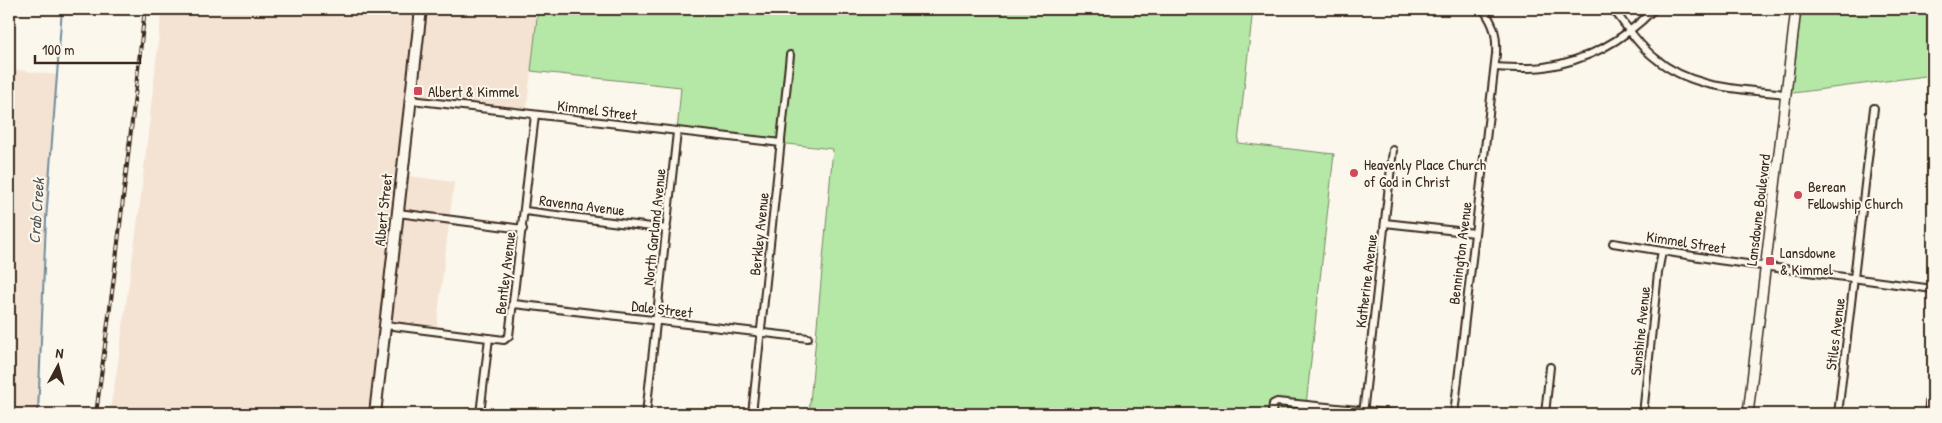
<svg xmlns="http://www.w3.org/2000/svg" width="1942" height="423" viewBox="0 0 1942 423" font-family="'Patrick Hand',sans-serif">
<rect width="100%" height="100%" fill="#fbf7ec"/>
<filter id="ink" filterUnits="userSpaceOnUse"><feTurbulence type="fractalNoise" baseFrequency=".02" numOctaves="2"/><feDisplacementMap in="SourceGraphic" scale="10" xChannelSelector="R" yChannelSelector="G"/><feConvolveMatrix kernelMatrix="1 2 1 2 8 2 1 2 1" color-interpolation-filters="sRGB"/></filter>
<g filter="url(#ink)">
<g fill="#f4e3d2">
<polygon points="162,9 538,9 526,114 411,100 402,175 454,182 436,331 385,326 375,414 109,414 116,376 140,204"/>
<polygon points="9,69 57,75 46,220 38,414 9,414"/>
</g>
<g fill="#b5e7a7" stroke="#788862">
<polygon points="538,9 1253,9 1238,143 1334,154 1306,405 1317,406 1316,414 809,414 833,149 677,132 681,87 531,71"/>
<polygon points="1796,9 1933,9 1933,75 1785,94"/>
</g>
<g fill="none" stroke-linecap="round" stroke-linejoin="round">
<polyline stroke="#6f8b9d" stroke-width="2" points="38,414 46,220 62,9"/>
<defs>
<g id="street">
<path d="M1613,9C1626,25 1638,45 1655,58C1691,89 1740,89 1785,94"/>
<path d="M1495,67C1511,68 1528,69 1544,67C1587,61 1624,40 1654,9"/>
<polyline points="411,100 781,143"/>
<polyline points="525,211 667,229"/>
<polyline points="398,213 523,229"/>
<polyline points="1385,223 1475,233"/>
<polyline points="1613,243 1718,260 1933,289"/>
<polyline points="514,304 808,338"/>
<polyline points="385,325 504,340 509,336 535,115"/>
<polyline points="480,414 489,338"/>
<polyline points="646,414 677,132"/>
<polyline points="752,414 790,55"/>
<polyline points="1272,414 1273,404 1277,402 1397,414"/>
<polyline points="1363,414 1393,150"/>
<path d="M1454,414L1496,54C1497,35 1494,24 1483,9"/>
<polyline points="1545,414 1550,367"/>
<polyline points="1643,414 1658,273 1662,251"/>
<polyline points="1838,414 1874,108"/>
<polyline points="1928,414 1933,368"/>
</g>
<polyline id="secondary" points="1748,414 1796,9"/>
<polyline id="primary" points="375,414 421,9"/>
</defs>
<use href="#street" stroke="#3b2a1e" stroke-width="10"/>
<use href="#secondary" stroke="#3b2a1e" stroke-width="12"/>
<use href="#primary" stroke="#3b2a1e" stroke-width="14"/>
<use href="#street" stroke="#fbf7ec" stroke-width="6"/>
<use href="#secondary" stroke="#fbf7ec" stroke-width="9"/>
<use href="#primary" stroke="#fbf7ec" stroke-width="10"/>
<defs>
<polyline id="rail" points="96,414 114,277 145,9"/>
</defs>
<use href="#rail" stroke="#3b2a1e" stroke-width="4"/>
<use href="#rail" stroke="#fbf7ec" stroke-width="2" stroke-dasharray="5.5" stroke-linecap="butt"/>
</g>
</g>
<g fill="#d1495b" stroke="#fbf7ec" stroke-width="2">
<rect x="413" y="86" width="10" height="10" rx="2.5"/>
<circle cx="1354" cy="173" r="5"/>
<circle cx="1798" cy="195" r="5"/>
<rect x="1765" y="256" width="10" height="10" rx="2.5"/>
</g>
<g text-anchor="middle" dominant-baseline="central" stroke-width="4" stroke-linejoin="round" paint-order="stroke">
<g font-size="15" fill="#3b2a1e" stroke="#fbf7ec" text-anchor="start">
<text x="428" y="91">Albert &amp; Kimmel</text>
<text x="1364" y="164">Heavenly Place Church<tspan x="1364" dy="17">of God in Christ</tspan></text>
<text x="1808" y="186">Berean<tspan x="1808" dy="17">Fellowship Church</tspan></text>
<text x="1780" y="252">Lansdowne<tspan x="1780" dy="17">&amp; Kimmel</tspan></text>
</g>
<g font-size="15" fill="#3b2a1e" stroke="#fbf7ec">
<text transform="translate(597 110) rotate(7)">Kimmel Street</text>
<text transform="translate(582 205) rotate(7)">Ravenna Avenue</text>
<text transform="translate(383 210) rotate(-84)">Albert Street</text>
<text transform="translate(1758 210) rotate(-83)">Lansdowne Boulevard</text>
<text transform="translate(654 227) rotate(-84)">North Garland Avenue</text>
<text transform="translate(759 234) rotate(-84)">Berkley Avenue</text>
<text transform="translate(1686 242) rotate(9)">Kimmel Street</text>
<text transform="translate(1460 253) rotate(-83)">Bennington Avenue</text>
<text transform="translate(505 273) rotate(-83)">Bentley Avenue</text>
<text transform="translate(1366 281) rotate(-83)">Katherine Avenue</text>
<text transform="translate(662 309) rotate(7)">Dale Street</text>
<text transform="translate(1640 331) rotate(-84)">Sunshine Avenue</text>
<text transform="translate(1835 334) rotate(-83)">Stiles Avenue</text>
</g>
<g font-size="16" font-style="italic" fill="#505253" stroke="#fbf7ec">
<text transform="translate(36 211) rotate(-86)">Crab Creek</text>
</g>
</g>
<rect width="1942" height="423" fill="none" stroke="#fbf7ec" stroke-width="30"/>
<rect x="15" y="15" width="1912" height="393" fill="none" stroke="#3b2a1e" stroke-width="2" filter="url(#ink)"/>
<g transform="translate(58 366) rotate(7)" stroke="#fbf7ec" stroke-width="4" paint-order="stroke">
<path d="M0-4L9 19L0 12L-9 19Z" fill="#3b2a1e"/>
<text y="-8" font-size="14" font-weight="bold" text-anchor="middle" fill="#3b2a1e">N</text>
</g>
<path d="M35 55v8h105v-8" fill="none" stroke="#3b2a1e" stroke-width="2.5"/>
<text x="42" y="55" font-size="15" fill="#3b2a1e" stroke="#fbf7ec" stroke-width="4" paint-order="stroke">100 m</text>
</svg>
